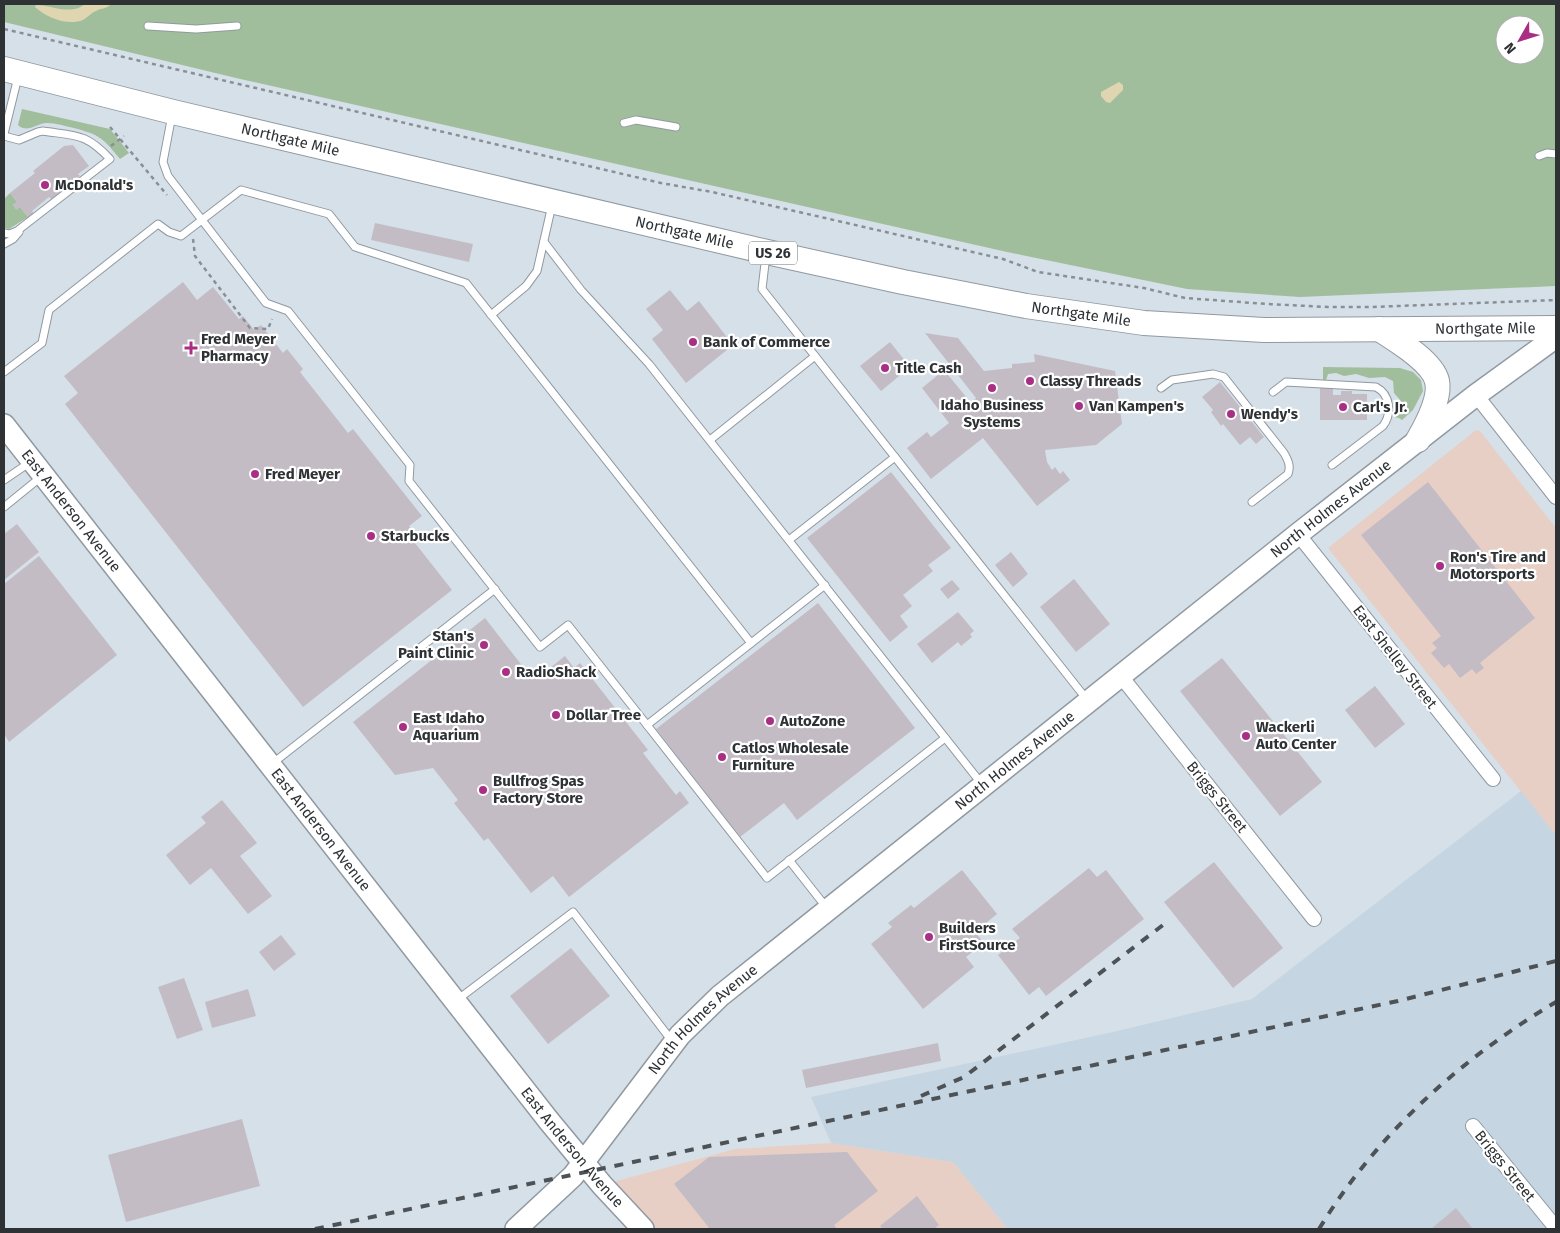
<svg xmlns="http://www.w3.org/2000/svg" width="1560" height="1233" viewBox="0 0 1560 1233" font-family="'Fira Sans',sans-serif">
<rect width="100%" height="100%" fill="#d6e0e9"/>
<g fill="#e7cfc5">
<polygon points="1476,430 1480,431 1556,528 1556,836 1328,548"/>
<polygon points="831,1143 953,1162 1008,1229 641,1229 602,1185 735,1149"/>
</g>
<polygon fill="#c5d5e2" points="1521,791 1556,836 1556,1229 1008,1229 953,1162 831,1143 811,1097 1113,1032 1252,999"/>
<g fill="#a1be9c" fill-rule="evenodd">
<path d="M4,4H1556V286L1300,297L1187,289L1007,252L236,78L4,22ZM1505,25H1535V55H1505Z"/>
<path d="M22,109L110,129L129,153L120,159C103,138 100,135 74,128C65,126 56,123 47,123C37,123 27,134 18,125Z"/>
<polygon points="10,193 17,202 13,205 16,209 20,207 28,217 9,229 4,228 4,199"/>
<polygon points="1323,367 1400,368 1413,372 1421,380 1423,391 1413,410 1402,420 1399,418 1394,417 1394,409 1399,406 1401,401 1394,393 1393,381 1385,377 1369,378 1356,374 1344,376 1336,373 1328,374 1326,380 1323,380"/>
</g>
<g fill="#dfd5b0">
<path d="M85,4L110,5C106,9 101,8 96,11C91,13 88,17 83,20C68,26 47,18 35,7L36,5C52,5 70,16 85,4Z"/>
<polygon points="1119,82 1123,85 1123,90 1110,103 1106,102 1101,96 1101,92"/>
</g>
<g fill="#c3bcc5">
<polygon points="73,145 89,166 78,174 80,176 58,194 60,195 53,201 49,197 32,211 35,215 30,220 20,207 17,210 13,205 17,202 10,193 35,173 33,171 64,146"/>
<polygon points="375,223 473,244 469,262 371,240"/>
<polygon points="183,282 197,300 213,287 239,319 243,316 254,330 261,325 283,353 287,349 303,369 300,372 348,433 353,429 422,516 409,526 420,540 415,543 452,590 303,707 65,404 78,393 64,376"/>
<polygon points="670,290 687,311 699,301 733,345 686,383 652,339 663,330 646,309"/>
<polygon points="925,333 958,338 984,371 1012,368 1012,364 1035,362 1034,354 1115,371 1122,424 1096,445 1045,450 1047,462 1052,470 1055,467 1060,474 1063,471 1070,480 1037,506 983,438 931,479 907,448 927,432 931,437 949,423 922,388 944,370 967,398 963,401 967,406 976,398"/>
<polygon points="890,342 910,367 881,391 860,366"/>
<polygon points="1220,382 1264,437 1256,444 1250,437 1240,445 1223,424 1221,426 1211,412 1213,410 1202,397"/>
<polygon points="1320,388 1333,388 1333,395 1341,395 1341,391 1352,391 1352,394 1367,394 1367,420 1320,420"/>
<polygon points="891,472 951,548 928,565 933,571 903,595 912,606 900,616 908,627 890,642 807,538"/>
<polygon points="1428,482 1535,618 1480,663 1484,668 1476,674 1472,669 1460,678 1449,664 1444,668 1431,653 1437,648 1432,643 1441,636 1361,535"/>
<polygon points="17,524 39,552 4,580 4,534"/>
<polygon points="1011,552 1028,574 1013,587 995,565"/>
<polygon points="39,556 117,655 9,742 4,734 4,584"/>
<polygon points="1074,579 1110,624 1076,652 1040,607"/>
<polygon points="952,580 960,589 948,599 940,589"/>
<polygon points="818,603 915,728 797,820 784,803 740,837 656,729"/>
<polygon points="958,612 974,631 970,634 972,637 961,646 958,642 932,663 917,644"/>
<polygon points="485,618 527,672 541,675 565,656 574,668 580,663 648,750 643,753 676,795 680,791 689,803 569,897 553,876 531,893 488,838 484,841 454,803 458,800 433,768 395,775 353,722"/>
<polygon points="1222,658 1322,782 1280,816 1180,691"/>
<polygon points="1375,686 1405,724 1375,748 1345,710"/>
<polygon points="222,800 257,843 240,856 272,896 248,914 211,868 190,885 166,855 206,823 201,817"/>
<polygon points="1214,862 1283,948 1233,988 1164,902"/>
<polygon points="1089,868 1097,877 1106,870 1144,919 1046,996 1039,987 1029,995 998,955 1020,938 1012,929"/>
<polygon points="962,870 997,914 975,932 984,943 966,957 974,967 923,1009 871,944 892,927 888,923 911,905 914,908"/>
<polygon points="281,935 296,954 274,971 259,952"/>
<polygon points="571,948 610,996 548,1044 510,996"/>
<polygon points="184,978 203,1030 177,1039 158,987"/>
<polygon points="248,989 256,1016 212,1028 205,1002"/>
<polygon points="938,1043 941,1061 806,1088 802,1070"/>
<polygon points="242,1119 260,1186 126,1222 108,1155"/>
<polygon points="847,1152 878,1191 834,1225 837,1229 710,1229 674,1184 709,1157"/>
<polygon points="917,1196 939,1225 934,1229 883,1229 880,1226"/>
<polygon points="1456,1208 1473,1229 1431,1229"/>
</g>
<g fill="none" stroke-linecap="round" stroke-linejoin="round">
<defs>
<g id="lane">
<polyline points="148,26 196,29 237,26"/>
<polyline points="172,115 163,162 168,176 266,303 288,311 410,465 409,481 540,647 568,625 647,725 825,585"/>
<polyline points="624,123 636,120 676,127"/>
<polyline points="4,134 18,77"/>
<path d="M4,136L19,140L38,132L43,131C76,136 86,133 110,159L17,231L10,234L4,233"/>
<polyline points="1539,156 1547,153 1556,154"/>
<polyline points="544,242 581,290 649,364 981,783"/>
<polyline points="4,244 13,239 19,232"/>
<polyline points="766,255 762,289 1088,701"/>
<polyline points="491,315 526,286 537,271 552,205"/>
<polyline points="4,372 42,343 49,310 158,224 169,232 181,236 241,190 329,214 355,247 466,283 751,643"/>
<path d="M1161,388L1172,380L1213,374L1224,377L1284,453C1288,460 1291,466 1288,474L1252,502"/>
<path d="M1273,392L1286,382L1376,387C1391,395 1392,414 1383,426L1332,465"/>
<polyline points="710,440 815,356"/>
<polyline points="4,480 29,463"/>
<polyline points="4,507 41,477"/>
<polyline points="789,540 895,457"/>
<polyline points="647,725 767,878 945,738"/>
<polyline points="273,763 495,589"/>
<polyline points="789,860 826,907"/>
<polyline points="457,1000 573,912 672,1041"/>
</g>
<g id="street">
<polyline points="1476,395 1556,497"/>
<polyline points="1298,534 1493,779"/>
<polyline points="1120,675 1314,919"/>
<polyline points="1473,1126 1556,1228"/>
</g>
<g id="primary">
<path id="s1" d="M4,425L549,1121L602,1185L643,1229"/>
<path id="s2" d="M516,1229L573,1176L680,1035L720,996L1298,534L1476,395L1556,337"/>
</g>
<g id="highway">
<path id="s3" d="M4,69L173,112L767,252L903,282L1026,306L1144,323L1264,330L1556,328"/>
<path d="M1379,329C1396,340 1432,361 1437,381C1441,398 1426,426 1418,440"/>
</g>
</defs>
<use href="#lane" stroke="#9099a1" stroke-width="9"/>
<use href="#street" stroke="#9099a1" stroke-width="16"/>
<use href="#primary" stroke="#9099a1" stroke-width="24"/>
<use href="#highway" stroke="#9099a1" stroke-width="26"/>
<g stroke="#889096" stroke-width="2.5" stroke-dasharray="4 4" stroke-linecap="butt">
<polyline points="4,29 661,183 712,192 1003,259 1038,272 1144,288 1185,298 1267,304 1328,307 1372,307 1556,300"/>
<polyline points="110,127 167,195"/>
<polyline points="111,146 124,136"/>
<polyline points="193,239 195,256 250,328 268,329 272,319"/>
</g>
<use href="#lane" stroke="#fff" stroke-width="7"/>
<use href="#street" stroke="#fff" stroke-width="14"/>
<use href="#primary" stroke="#fff" stroke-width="21"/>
<use href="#highway" stroke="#fff" stroke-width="24"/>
<g stroke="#4d5256" stroke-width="4" stroke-dasharray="9 9" stroke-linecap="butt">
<polyline points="921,1096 964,1077 1163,925"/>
<polyline points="315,1229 1398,1001 1556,961"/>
<path d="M1319,1229C1377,1134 1460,1059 1556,1002"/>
</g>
</g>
<g fill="#a82f83" stroke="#fff" stroke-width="2">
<circle cx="45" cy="185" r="5"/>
<circle cx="693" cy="342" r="5"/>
<path d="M188.5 340.5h5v5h5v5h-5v5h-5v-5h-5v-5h5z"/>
<circle cx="885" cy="368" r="5"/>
<circle cx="1030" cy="381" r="5"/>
<circle cx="992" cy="388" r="5"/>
<circle cx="1079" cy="406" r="5"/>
<circle cx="1343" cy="407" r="5"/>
<circle cx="1231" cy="414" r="5"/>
<circle cx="255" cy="474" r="5"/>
<circle cx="371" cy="536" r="5"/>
<circle cx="1440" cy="566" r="5"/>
<circle cx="484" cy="645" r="5"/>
<circle cx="506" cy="672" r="5"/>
<circle cx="556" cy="715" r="5"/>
<circle cx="770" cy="721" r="5"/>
<circle cx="403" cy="727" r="5"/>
<circle cx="1246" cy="736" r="5"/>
<circle cx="722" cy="757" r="5"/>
<circle cx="483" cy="790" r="5"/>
<circle cx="929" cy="937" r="5"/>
</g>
<g text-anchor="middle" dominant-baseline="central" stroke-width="4.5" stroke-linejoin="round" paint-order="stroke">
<rect fill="#fff" stroke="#6d7072" stroke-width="1" x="749" y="241.5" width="48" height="23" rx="4"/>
<g font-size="14" font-weight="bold" fill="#2e3235">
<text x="773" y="253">US 26</text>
</g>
<g font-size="15" fill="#2e3235" stroke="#fff">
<text stroke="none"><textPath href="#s3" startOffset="295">Northgate Mile</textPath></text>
<text stroke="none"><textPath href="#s3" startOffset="700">Northgate Mile</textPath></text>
<text stroke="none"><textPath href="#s3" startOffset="1105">Northgate Mile</textPath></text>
<text stroke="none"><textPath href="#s3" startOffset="1510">Northgate Mile</textPath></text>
<text stroke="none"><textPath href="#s2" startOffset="1092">North Holmes Avenue</textPath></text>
<text stroke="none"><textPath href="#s1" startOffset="109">East Anderson Avenue</textPath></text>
<text transform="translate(1395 657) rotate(52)">East Shelley Street</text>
<text stroke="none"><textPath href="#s2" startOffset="688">North Holmes Avenue</textPath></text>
<text transform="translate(1217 797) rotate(51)">Briggs Street</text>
<text stroke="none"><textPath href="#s1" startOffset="514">East Anderson Avenue</textPath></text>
<text stroke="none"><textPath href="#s2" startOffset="282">North Holmes Avenue</textPath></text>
<text stroke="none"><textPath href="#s1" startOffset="919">East Anderson Avenue</textPath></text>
<text transform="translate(1505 1166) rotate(51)">Briggs Street</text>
</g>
<g font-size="15" font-weight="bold" fill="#2e3235" stroke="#fff" text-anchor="start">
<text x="55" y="185">McDonald's</text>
<text x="201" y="339">Fred Meyer<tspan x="201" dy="17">Pharmacy</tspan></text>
<text x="703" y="342">Bank of Commerce</text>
<text x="895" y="368">Title Cash</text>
<text x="1040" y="381">Classy Threads</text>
<text x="992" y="405" text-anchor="middle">Idaho Business<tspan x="992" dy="17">Systems</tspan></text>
<text x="1089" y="406">Van Kampen's</text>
<text x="1353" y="407">Carl's Jr.</text>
<text x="1241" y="414">Wendy's</text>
<text x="265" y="474">Fred Meyer</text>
<text x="381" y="536">Starbucks</text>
<text x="1450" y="557">Ron's Tire and<tspan x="1450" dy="17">Motorsports</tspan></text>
<text x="474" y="636" text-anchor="end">Stan's<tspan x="474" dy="17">Paint Clinic</tspan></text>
<text x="516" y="672">RadioShack</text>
<text x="566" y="715">Dollar Tree</text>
<text x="413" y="718">East Idaho<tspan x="413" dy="17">Aquarium</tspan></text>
<text x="780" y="721">AutoZone</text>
<text x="1256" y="727">Wackerli<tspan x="1256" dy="17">Auto Center</tspan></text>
<text x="732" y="748">Catlos Wholesale<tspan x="732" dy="17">Furniture</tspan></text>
<text x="493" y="781">Bullfrog Spas<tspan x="493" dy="17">Factory Store</tspan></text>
<text x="939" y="928">Builders<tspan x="939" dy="17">FirstSource</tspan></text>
</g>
</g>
<rect width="1560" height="1233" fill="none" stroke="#2e3235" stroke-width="10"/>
<g transform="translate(1520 40) rotate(231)"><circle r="24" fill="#ffffff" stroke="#abadae"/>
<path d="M0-4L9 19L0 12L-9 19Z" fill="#a82f83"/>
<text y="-8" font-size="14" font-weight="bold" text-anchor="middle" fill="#2e3235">N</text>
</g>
</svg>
